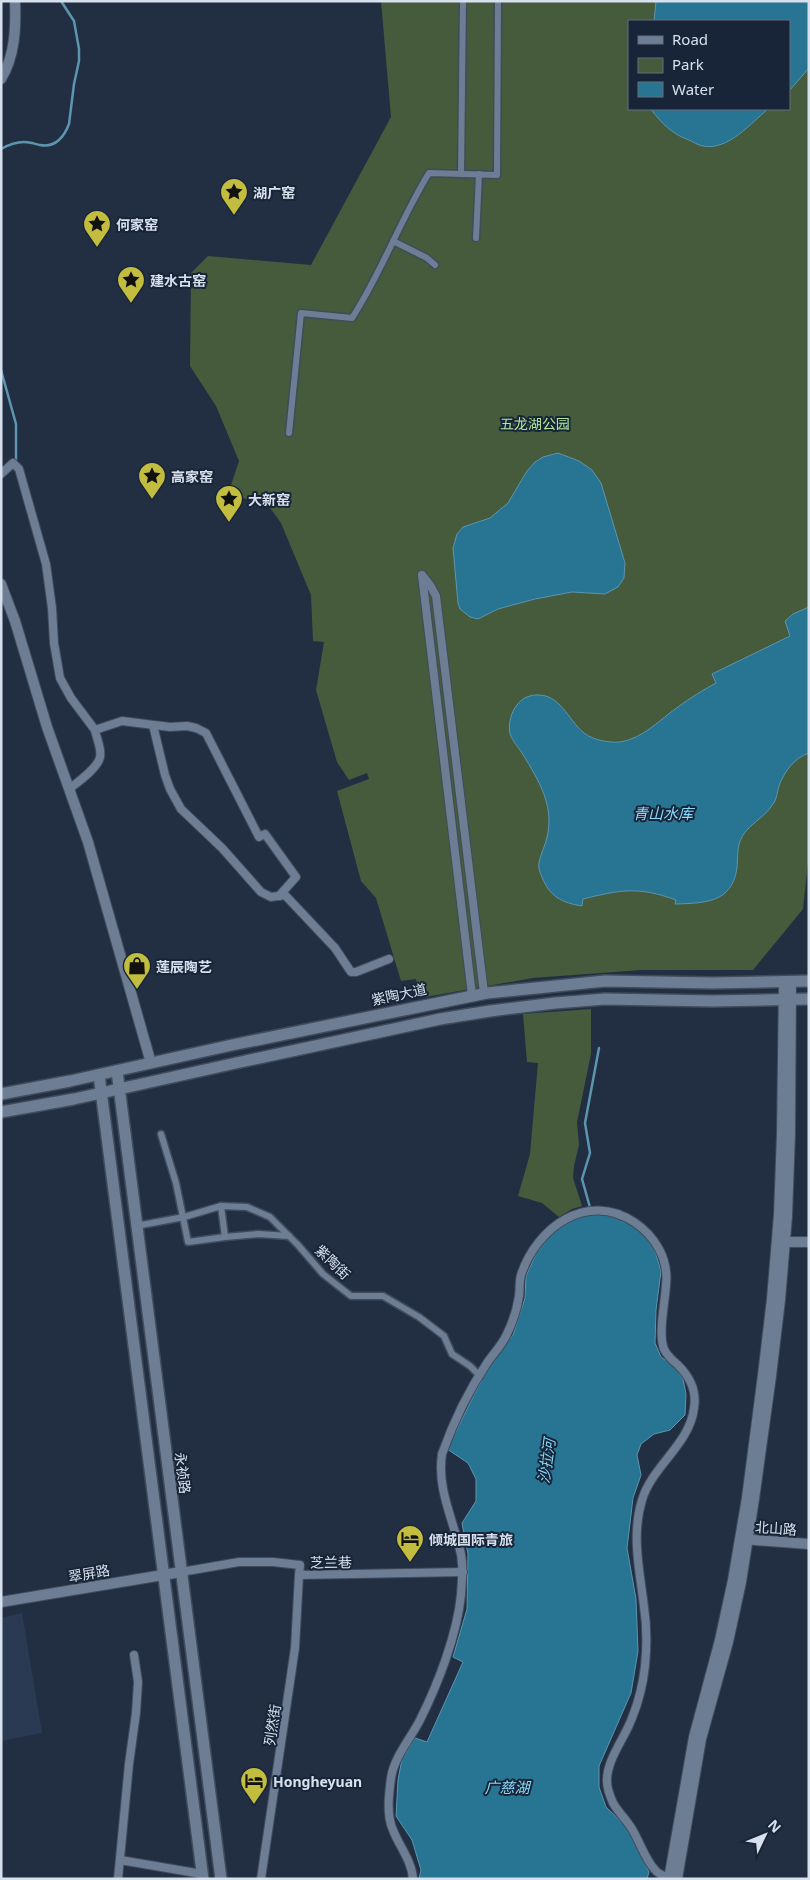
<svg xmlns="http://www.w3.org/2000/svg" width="810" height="1880" viewBox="0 0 810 1880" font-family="'Noto Sans','Noto Sans SC',sans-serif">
<rect width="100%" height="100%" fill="#222f43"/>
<polygon fill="#2a3a53" points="22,1613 42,1733 1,1741 1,1618"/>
<g fill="#455b3c" fill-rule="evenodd">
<path d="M381,1H809V852L803,909L753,970H641L533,978L420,998L416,979L401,981L376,898L361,881L337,791L369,779L367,773L349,780L337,762L316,690L324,642L313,641L311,595L281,523L268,505L228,494L239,461L216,406L190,366L191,273L208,256L311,265L391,117ZM629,21H789V109H629Z"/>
<polygon points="591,1009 591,1054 577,1122 579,1145 574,1166 573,1178 582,1206 572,1209 559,1217 542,1203 518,1196 530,1154 538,1063 527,1062 523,1014"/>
</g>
<g fill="#287593" stroke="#5c95ae">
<polygon points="656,1 809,1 809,68 789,91 789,21 654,21"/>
<path d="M651,109H768C751,123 728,151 703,146C698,145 693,142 689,140C672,134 661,123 651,109Z"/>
<polygon points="558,453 579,461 592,470 601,483 625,563 624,578 618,587 605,594 572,592 535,599 498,609 478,619 470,617 460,609 458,603 453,548 457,534 463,527 490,518 508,503 527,471 535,462 543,457"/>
<path d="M809,607V753C794,758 784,772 779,786C777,792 777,799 773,804C764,819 746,825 740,841C737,849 738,859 737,868C732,903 705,903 675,904L676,900C638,886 620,890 583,899L582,906C562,903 549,896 542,877C540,873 538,867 539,863C540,856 544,848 546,841C556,807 539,781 522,753C518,747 512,740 510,734C508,724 511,712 517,705C521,699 529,695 536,695C561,694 567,719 584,733C593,740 609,743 620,742C644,738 659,720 678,707C690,698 703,690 716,683L712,674L790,636L785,621L793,614Z"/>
<polygon points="583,1211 618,1215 640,1229 655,1251 661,1271 656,1310 655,1343 661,1357 676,1368 683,1379 686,1394 685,1415 670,1430 654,1434 641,1444 637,1455 641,1475 633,1498 627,1548 636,1599 638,1651 631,1693 599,1766 599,1787 606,1807 627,1827 649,1872 647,1879 419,1879 421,1870 412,1840 396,1816 398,1780 402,1759 415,1738 427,1742 463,1662 453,1657 467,1609 468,1554 462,1523 476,1501 476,1479 468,1463 447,1449 478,1387 496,1356 513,1335 525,1298 526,1276 536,1254 554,1230"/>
</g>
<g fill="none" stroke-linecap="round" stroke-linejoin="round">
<g stroke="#5c95ae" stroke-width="2.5">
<path d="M1,149C8,145 16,142 24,142C30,142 35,144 40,145C56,148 64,137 69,124L74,84L79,61V49L74,21L61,1"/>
<polyline points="1,370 16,424 16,460"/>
<polyline points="591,1211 582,1179 590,1153 585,1123 599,1048"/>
</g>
<defs>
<g id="pedestrian">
<polyline points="461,174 463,1"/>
<polyline points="476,238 479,174"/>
<polyline points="393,241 427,258 435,265"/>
<path d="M289,433L301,313L352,318C382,272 400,220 429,173L497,175L498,1"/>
<polyline points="161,1134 176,1183 188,1242 225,1237"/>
<polyline points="221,1206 225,1237 258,1234 289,1236"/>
<polyline points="136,1226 184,1217 221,1206 247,1207 270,1217 298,1245 323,1274 351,1296 383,1296 419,1317 444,1336 452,1354 470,1366 480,1376"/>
</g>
<g id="minor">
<polyline points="1,474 13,463 19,469 46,564 52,608 54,643 60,678 71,698 95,730"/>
<polyline points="422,575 430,585 436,596 484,993"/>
<polyline points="422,575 472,995"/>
<polyline points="153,725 165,775 170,789 181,809 222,848 261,892 271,897 285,895 335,948 351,972 356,972 389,959"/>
<path d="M69,789C78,782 98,768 100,757C102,749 96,737 95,730L122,721L170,727L187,726L196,728L206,733L259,837L265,834L296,877L279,896"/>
<polyline points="181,1572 239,1562 273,1562 300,1565 299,1575 463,1572"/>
<polyline points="120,1860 202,1874"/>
<polyline points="118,1879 129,1764 136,1713 138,1682 134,1655"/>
<polyline points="261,1879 295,1648 299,1575"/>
<path d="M413,1879C412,1861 399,1846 393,1830C386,1815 389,1793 391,1778C394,1757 411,1738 420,1720C438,1684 457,1635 461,1595C462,1578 464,1562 459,1546C451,1515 437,1486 442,1454C453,1423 469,1390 487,1363C493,1354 501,1346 506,1336C512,1324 517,1310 519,1296C520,1288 519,1282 521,1275C537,1227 587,1191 634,1222C655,1236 669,1259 666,1285C665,1302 658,1334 664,1349C667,1356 672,1360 678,1365C690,1377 697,1391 694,1408C690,1444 652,1466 642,1500C631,1535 640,1572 644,1607C647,1626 647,1646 645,1666C643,1684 639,1701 632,1718C625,1738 606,1760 607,1782C607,1789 610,1796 613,1803C618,1812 626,1819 632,1829C640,1842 645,1860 656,1871C660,1875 664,1876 670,1878"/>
</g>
<g id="tertiary">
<path d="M1,79C15,56 16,28 15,1"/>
<polyline points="1,584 15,621 47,727 88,842 151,1063"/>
<polyline points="778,1242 809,1242"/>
<polyline points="742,1539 809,1544"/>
<polyline points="1,1602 181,1572"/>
<polyline points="669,1879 694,1737 720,1640 733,1580 747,1498 763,1375 772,1299 779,1215 782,1134 784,981"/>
<polyline points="677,1879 701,1739 728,1642 741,1582 754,1499 771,1376 780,1300 787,1216 790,1134 791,981"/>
</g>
<g id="secondary">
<polyline points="117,1071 221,1879"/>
<polyline points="99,1075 203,1879"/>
<polyline points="1,1094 70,1081 232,1045 487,993 605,981 713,983 809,981"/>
<polyline points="1,1112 74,1099 236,1063 440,1019 490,1011 555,1003 605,999 713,1001 809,999"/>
</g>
</defs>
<use href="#pedestrian" stroke="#404b5c" stroke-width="9"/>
<use href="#minor" stroke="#404b5c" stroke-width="10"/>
<use href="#tertiary" stroke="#404b5c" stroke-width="12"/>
<use href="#secondary" stroke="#404b5c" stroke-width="14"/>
<use href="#pedestrian" stroke="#6d7d94" stroke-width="6"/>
<use href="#minor" stroke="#6d7d94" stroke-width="8"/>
<use href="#tertiary" stroke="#6d7d94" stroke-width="10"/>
<use href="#secondary" stroke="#6d7d94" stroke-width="11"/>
</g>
<defs>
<symbol id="sight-pin" viewBox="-11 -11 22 30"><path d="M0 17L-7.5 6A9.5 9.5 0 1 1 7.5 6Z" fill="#c2bd3f" stroke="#182538"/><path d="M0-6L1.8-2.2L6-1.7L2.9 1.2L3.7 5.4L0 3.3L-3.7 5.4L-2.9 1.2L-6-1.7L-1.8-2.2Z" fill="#111"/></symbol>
<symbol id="shop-pin" viewBox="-11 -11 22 30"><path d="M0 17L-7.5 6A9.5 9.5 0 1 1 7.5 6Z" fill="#c2bd3f" stroke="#182538"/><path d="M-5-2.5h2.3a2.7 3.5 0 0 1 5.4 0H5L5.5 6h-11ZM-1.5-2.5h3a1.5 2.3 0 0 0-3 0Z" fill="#111"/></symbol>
<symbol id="hotel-pin" viewBox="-11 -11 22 30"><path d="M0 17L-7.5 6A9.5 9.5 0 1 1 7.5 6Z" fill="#c2bd3f" stroke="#182538"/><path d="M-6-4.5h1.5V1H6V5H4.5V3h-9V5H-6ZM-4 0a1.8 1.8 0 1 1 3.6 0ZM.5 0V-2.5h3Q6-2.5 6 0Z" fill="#111"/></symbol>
</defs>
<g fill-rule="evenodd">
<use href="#sight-pin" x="218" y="176" width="32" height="43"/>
<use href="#sight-pin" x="81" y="208" width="32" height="43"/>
<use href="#sight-pin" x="115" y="264" width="32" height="43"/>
<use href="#sight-pin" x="136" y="460" width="32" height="43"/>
<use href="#sight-pin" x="213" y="483" width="32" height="43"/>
<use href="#shop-pin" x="121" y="950" width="32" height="43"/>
<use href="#hotel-pin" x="394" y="1523" width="32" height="43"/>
<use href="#hotel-pin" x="238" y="1765" width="32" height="43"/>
</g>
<g text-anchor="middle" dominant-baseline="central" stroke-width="4" stroke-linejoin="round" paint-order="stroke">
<g font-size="14" font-weight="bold" fill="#d7e0ed" stroke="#182538" text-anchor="start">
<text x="253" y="192">湖广窑</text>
<text x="116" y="224">何家窑</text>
<text x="150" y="280">建水古窑</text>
<text x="171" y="476">高家窑</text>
<text x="248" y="499">大新窑</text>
<text x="156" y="966">莲辰陶艺</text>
<text x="429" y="1539">倾城国际青旅</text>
<text x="273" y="1781">Hongheyuan</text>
</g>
<g font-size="14" fill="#b0e79b" stroke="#182538">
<text x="535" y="423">五龙湖公园</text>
</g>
<g font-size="14" fill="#d7e0ed" stroke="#182538">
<text transform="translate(399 994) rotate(-12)">紫陶大道</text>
<text transform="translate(333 1262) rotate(44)">紫陶街</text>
<text transform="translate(183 1473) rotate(83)">永祯路</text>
<text transform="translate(776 1528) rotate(4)">北山路</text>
<text transform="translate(331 1562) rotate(-1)">芝兰巷</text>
<text transform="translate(89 1573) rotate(-10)">翠屏路</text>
<text transform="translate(272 1725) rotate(-81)">列然街</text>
</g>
<g font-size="15" font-style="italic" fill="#8adafe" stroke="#182538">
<text x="663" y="813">青山水库</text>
<text transform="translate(546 1461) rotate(-82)">沙拉河</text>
<text x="507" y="1787">广慈湖</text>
</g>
</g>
<rect width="810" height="1880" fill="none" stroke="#d7e0ed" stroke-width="5"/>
<rect x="628" y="20" width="162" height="90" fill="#182538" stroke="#647080"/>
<rect x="638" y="36" width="25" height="8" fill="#6d7d94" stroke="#647080"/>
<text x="672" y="45" font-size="15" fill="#d7e0ed">Road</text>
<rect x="638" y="58" width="25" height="15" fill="#455b3c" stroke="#647080"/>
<text x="672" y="70" font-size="15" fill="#d7e0ed">Park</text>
<rect x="638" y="82" width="25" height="15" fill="#287593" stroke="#647080"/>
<text x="672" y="95" font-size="15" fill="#d7e0ed">Water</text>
<g transform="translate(765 1835) rotate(47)" stroke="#182538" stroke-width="4" paint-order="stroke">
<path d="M0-4L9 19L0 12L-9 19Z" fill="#d7e0ed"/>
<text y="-8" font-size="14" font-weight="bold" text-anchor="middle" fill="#d7e0ed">N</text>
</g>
</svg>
